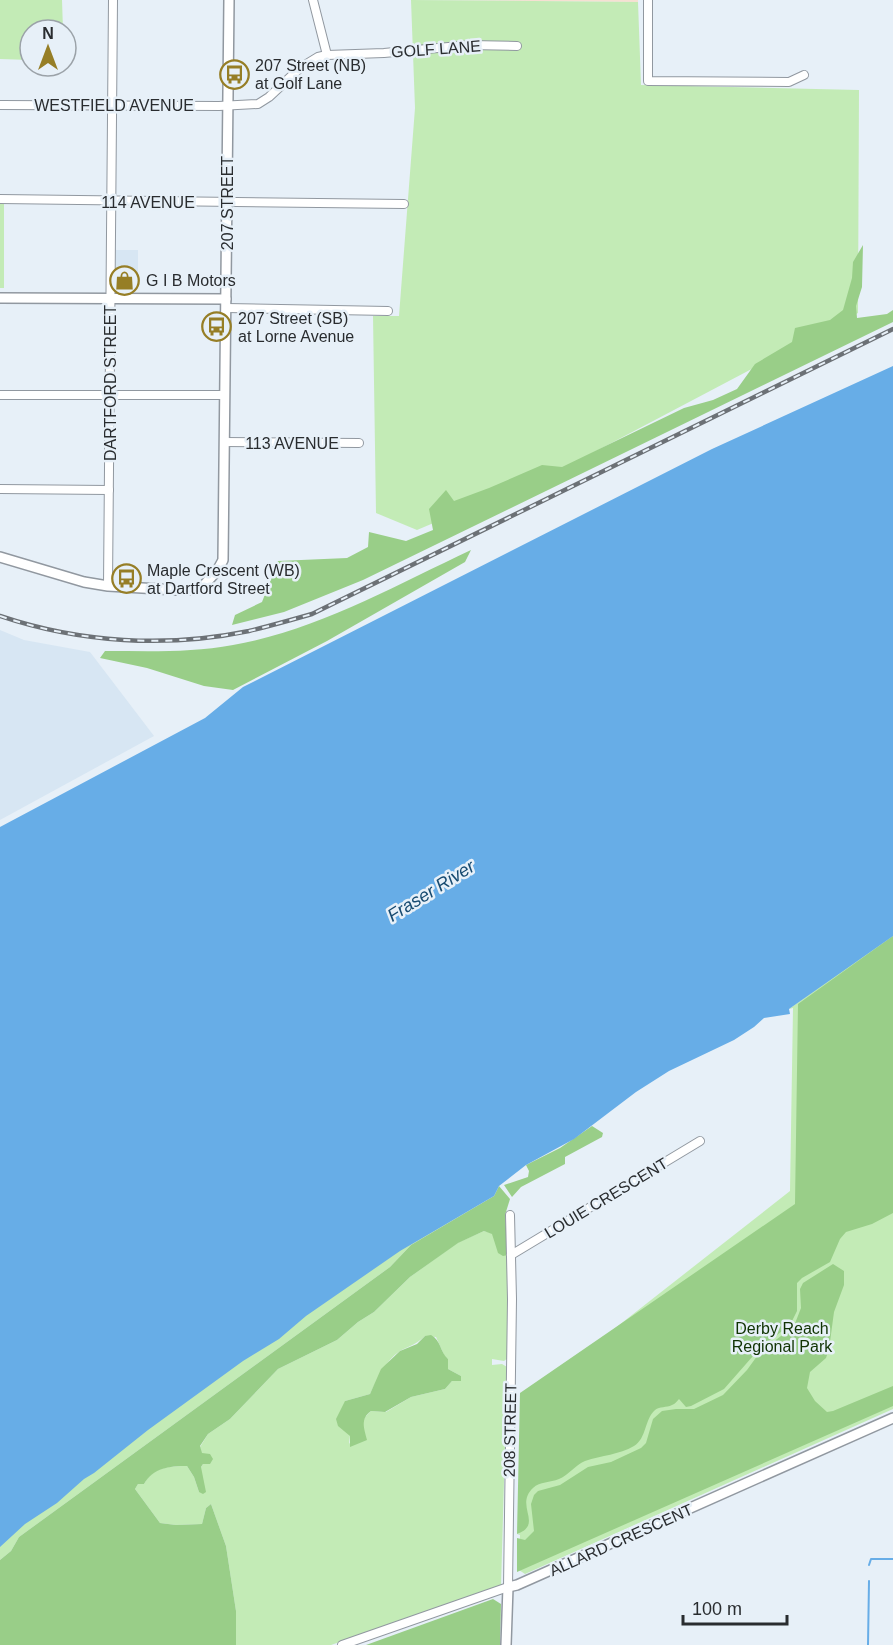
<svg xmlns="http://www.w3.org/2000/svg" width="893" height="1645" viewBox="0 0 893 1645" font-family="Arial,sans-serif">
<rect width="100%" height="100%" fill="#e7f0f8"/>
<g fill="#d7e6f3">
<rect x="116" y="250" width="22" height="37"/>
<polygon points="0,630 24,640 90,652 154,736 0,820"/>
</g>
<polygon fill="#f6e0d2" points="411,0 638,0 638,2"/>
<g fill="#c3ebb6" fill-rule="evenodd">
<polygon points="0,0 62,0 63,30 30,30 30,60 0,59"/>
<polygon points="411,0 638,2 641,85 859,90 858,313 564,468 417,530 376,513 373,316 399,316 415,108"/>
<rect x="0" y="202" width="4" height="86"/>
<polygon points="893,934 893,1409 525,1574 519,1570 520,1535 517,1534 520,1533 521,1402 790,1191 793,1008 789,1009"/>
<polygon points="487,1200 411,1245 390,1267 19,1537 11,1551 0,1560 0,1509 348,1279"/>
<path d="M484,1231L492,1233L508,1255V1358L504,1361L492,1359V1365L502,1364L507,1367V1377L501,1586L331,1645H236V1611L226,1546L211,1504L206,1508L202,1524L176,1525L160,1523L135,1489L138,1484H144C153,1467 169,1466 187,1466L194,1477L199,1492L201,1467L203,1464L200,1447L208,1434L230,1419L278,1369L337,1340L358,1322L374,1312L410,1277L457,1243ZM425,1336L436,1337L445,1357L448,1359V1369L461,1376L452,1381L445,1389L411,1397L386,1412L371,1411C363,1417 356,1434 349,1444L350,1436L345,1401L370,1394C378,1378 385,1361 400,1351C409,1346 417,1344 425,1336Z"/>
</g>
<g fill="#99ce88">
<polygon points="863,245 862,287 856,306 857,318 887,314 893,310 893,322 363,580 284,612 232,625 235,615 262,602 278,561 347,558 368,547 369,532 406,541 433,530 429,509 446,490 454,501 489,488 542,465 562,467 684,408 713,400 737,389 755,364 792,342 795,328 830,320 843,310 852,278 853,262"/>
<path d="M471,550L465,562L327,641L233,690L204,686L147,668L100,658L105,651C148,651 191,653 233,645C318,630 394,586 471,550Z"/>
<path d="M893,936V1213L872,1224L846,1232L840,1239L830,1262L802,1278L797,1283V1311L790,1325L760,1348L724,1389L691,1406L686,1407L679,1399C677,1401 675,1404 672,1405C666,1408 660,1406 655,1410C644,1420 647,1438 634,1446C619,1455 602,1455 585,1461C575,1465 569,1475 559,1479C550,1483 540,1481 533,1488C514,1506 544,1524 517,1534L520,1393L795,1204L798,1004Z"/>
<polygon points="592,1126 603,1133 602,1137 565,1157 565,1164 521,1187 512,1197 504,1185 528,1177 529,1171 526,1165 560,1148"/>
<path d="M499,1186L510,1199L505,1215L508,1255L503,1256L498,1253L492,1234L484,1231L458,1243L410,1277L374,1312L358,1322L337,1340L278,1369L230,1419L208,1434L200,1446L202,1453L210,1454L213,1459L210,1464H203L201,1467L206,1492L203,1494L199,1492L194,1477L187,1466C169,1466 153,1468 144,1484H138L135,1489L160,1523L176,1525L202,1524L206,1508L211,1504L226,1546L236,1611V1645H0V1560L11,1551L19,1537L390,1267L411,1245L494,1196Z"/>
<polygon points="833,1264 844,1271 844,1285 834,1312 829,1349 826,1358 810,1372 807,1388 815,1401 827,1412 833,1411 893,1386 893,1406 517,1572 517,1538 525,1540 534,1531 531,1504 534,1495 538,1491 560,1485 588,1467 611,1462 641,1448 646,1443 653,1419 662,1411 676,1409 694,1409 723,1395 747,1370 760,1352 794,1326 801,1308 800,1289 803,1283"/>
<path d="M431,1335C441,1340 440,1352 448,1359V1369L461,1376V1381H452L445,1389L411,1397L385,1412L371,1411C360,1419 364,1428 367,1440L350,1447V1436L338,1426L336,1419L345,1401L370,1394L381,1369L400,1351L417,1344L425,1336Z"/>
<polygon points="493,1599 501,1604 500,1645 366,1645"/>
</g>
<polygon fill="#67ade7" points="893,366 893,936 789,1009 790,1014 764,1018 754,1027 734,1040 669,1071 636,1092 574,1139 526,1165 499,1186 494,1196 400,1251 306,1316 279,1339 243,1361 148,1430 94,1473 84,1479 57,1503 25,1524 0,1547 0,827 205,718 243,687 712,449"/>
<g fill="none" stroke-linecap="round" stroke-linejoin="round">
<g stroke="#67ade7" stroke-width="2">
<polyline points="869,1565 871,1559 893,1559"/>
<polyline points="868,1645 869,1581"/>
</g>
<defs>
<g id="minor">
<polyline points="313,0 327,55"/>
<polyline points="648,0 648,81 789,82 804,75"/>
<polyline points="0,105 219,106 258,104 269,97 300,68 318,57 327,55 384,53 470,45 517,46"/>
<polyline points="0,199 404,204"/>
<polyline points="226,308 388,311"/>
<polyline points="0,395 224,395"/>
<polyline points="224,442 359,443"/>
<polyline points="0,489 109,490"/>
<polyline points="108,586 113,0"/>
<polyline points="511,1255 700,1141"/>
<polyline points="342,1645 508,1587 512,1299 510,1215"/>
</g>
<g id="tertiary">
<polyline points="0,298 226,299"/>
<polyline points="0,557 84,582 108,586 176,590 191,590 204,585 217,571 223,560 229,0"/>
<polyline points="506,1645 508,1587 517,1585 893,1418"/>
</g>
</defs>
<use href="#minor" stroke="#9198a0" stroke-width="10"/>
<use href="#tertiary" stroke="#9198a0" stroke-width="12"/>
<use href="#minor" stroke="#fff" stroke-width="8"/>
<use href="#tertiary" stroke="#fff" stroke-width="9"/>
<defs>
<path id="rail" d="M0,616C80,643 167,648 249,631C270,626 291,620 312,614L893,329"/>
</defs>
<use href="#rail" stroke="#6c7176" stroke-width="4.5"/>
<use href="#rail" stroke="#e7f0f8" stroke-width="2" stroke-dasharray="7" stroke-linecap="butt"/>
</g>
<defs>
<symbol id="bus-ring" viewBox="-11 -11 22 22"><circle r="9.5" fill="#e7f0f8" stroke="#967e26" stroke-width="1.5"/><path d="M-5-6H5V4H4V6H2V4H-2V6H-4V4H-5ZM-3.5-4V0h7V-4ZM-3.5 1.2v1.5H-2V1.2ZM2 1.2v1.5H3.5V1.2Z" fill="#967e26"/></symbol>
<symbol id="shop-ring" viewBox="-11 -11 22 22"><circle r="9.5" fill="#e7f0f8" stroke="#967e26" stroke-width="1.5"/><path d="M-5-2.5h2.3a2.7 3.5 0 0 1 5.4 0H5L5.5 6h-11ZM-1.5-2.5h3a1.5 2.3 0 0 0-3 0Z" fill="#967e26"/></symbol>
</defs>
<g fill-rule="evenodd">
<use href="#bus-ring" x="218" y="58" width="33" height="33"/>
<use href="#shop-ring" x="108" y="264" width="33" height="33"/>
<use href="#bus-ring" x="200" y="310" width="33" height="33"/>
<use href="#bus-ring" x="110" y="562" width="33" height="33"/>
</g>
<g text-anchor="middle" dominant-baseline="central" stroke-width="5" stroke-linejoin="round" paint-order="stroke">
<g font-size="16" fill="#292c2f" stroke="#e7f0f8">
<text transform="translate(436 49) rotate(-4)">GOLF LANE</text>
<text x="114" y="105">WESTFIELD AVENUE</text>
<text x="148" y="202">114 AVENUE</text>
<text transform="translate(227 203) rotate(-90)">207 STREET</text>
<text transform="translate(110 383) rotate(-90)">DARTFORD STREET</text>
<text x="292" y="443">113 AVENUE</text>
<text transform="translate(606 1198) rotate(-31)">LOUIE CRESCENT</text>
<text transform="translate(510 1430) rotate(-89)">208 STREET</text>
<text transform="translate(621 1540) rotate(-24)">ALLARD CRESCENT</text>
</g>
<g font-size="16" fill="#292c2f" stroke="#e7f0f8" text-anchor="start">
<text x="255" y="65">207 Street (NB)<tspan x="255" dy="18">at Golf Lane</tspan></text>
<text x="146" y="280">G I B Motors</text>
<text x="238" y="318">207 Street (SB)<tspan x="238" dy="18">at Lorne Avenue</tspan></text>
<text x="147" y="570">Maple Crescent (WB)<tspan x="147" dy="18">at Dartford Street</tspan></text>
</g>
<g font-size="16" fill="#103303" stroke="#e7f0f8">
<text x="782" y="1328">Derby Reach<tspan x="782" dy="18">Regional Park</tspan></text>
</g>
<g font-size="18" font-style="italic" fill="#164a70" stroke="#e7f0f8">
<text transform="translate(431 891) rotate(-32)">Fraser River</text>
</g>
</g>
<g transform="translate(48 48)"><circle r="28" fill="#e7f0f8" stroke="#9ba2a8" stroke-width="1.5"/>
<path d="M0-4.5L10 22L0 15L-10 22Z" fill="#967e26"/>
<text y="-9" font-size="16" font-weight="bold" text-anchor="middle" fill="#292c2f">N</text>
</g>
<path d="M683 1615v9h104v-9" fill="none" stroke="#292c2f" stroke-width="3"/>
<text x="692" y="1615" font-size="18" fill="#292c2f" stroke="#e7f0f8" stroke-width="4.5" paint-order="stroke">100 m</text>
</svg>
